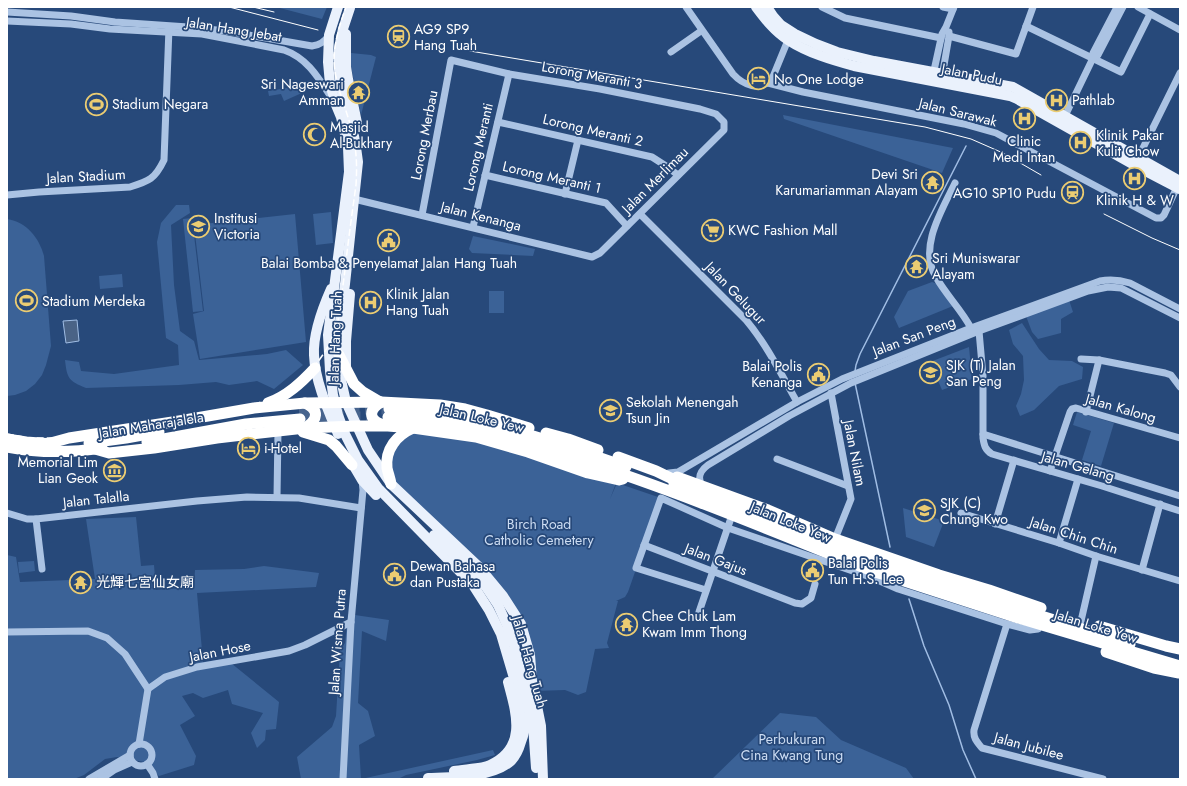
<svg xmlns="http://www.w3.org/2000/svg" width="1187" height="786" viewBox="0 0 1187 786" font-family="Jost,'Noto Sans SC',sans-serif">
<rect width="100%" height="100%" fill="#27497a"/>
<g fill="#3b6297">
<polygon points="276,7 327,7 322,19"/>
<polygon points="351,53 371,55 376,57 361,115 350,62"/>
<polygon points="300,83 304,92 284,101 281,94 269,96 268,91 287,88"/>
<polygon points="783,115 953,148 942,173 784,119"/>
<path d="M176,205H189L190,213L171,225L174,285L180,331L194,341L199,360L267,354L286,350L303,365L274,389L257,381L229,385L216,382L179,385L86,388C69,381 67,379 65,360L79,362L81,371L114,374L179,365L178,345L166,338L157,242L161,223Z"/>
<polygon points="331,212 333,243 316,245 313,214"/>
<polygon points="295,214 306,342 200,359 193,314 204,311 194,225"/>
<polygon points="192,218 203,311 193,312 183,219"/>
<path d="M7,219C27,222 39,238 44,256L51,346L46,365L42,375L35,384L26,391L15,395L7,396Z"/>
<polygon points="473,236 535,249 533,256 472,253 469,249"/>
<polygon points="122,274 123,287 100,289 99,276"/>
<polygon points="932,282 938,284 953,306 899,328 894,317 908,291"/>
<rect x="489" y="291" width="15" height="22"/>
<polygon points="1069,300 1073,312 1061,319 1061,333 1038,339 1032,332 1026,316"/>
<polygon points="1022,323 1039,349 1049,360 1072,361 1083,367 1082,379 1059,386 1034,410 1020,416 1016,406 1021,394 1024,380 1023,356 1013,344 1009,330"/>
<polygon points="969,347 972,379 942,390 930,362"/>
<polygon points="1077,412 1114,423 1101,466 1082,460 1091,431 1073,425"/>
<polygon points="413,428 465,437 616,483 610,499 617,483 661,498 628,592 625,597 616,601 618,601 607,643 609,648 595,649 586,692 578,695 565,690 534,691 521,624 393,480 390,450"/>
<polygon points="903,508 944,521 934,547 906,537"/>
<polygon points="136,517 141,566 154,565 156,590 194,587 195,570 244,569 264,566 319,573 316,587 197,593 203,662 226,659 279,702 276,729 266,730 265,740 257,748 251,733 263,713 232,704 228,690 203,698 193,693 182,696 195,716 180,725 196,756 194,765 159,776 144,762 117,757 105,759 84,775 74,779 7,779 7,555 16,557 20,582 95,579 86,519"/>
<polygon points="34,561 35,571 19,573 18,562"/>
<polygon points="348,614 389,620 386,641 362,631 358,703 368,711 375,736 359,745 361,779 493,750 495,755 477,760 406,775 398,779 301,779 297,757 332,727 336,716 340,650 345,643"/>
<polygon points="780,713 816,717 841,740 906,768 914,779 712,779"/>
</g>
<polygon fill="#4a6386" stroke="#a0bde4" points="77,320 79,341 66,343 63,321"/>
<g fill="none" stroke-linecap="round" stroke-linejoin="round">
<g stroke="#a0bde4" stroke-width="1.5">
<polyline points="855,371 856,365 860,354 966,146"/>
<polyline points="855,383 890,547"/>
<polyline points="909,599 924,646 949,705 963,750 976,779"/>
</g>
<g stroke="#47648e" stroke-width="11" stroke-dasharray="11 5.5" stroke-linecap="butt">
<polyline points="299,410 343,409 389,409"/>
<polyline points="300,419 344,417 388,417"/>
</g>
<g stroke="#abc3e3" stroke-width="7">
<path d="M686,7L733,74C743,85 760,92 772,79L788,40"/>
<polyline points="822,7 845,18 941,38"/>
<polyline points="943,7 953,9"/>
<polyline points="1138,7 1180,30"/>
<path d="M7,12L71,16L115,22L188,27L226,31L312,46C320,45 325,42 329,35"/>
<path d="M7,21L71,24L110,29L202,34L284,50C307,58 318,77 331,97"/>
<polyline points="1026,26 1121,72 1150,14"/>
<polyline points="949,36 1016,54 1033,7"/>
<polyline points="671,52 701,31"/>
<polyline points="1094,58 1098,55 1123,7"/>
<polyline points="933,75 942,34 946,27 954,7"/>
<polyline points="942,77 949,36 949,32"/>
<polyline points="768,83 803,92 964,124 996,133 1156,218 1161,218 1164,215 1177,187"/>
<polyline points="1065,116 1093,58 1093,53 1117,7"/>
<polyline points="498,122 652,157 666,166 678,175"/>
<polyline points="1138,158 1180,73"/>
<polyline points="485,175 606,203 627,226"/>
<path d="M955,183C942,210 918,248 936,277C946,295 961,309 971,328"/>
<polyline points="565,194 578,140"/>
<path d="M7,195L39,192L130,187C149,181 155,179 164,160L169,28"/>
<polyline points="354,199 592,257 600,253 724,130 724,122 716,114 700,109 600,89 509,74 451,60 422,215"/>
<path d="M640,214L746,320C767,345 781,374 797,402"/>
<polyline points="473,227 509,74"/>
<path d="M979,331L983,376V438C984,445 985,450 992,454L1102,486L1180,511"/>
<polyline points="1081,359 1099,360 1165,373 1171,375 1180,387"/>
<polyline points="831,393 851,499 835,539"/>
<polyline points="1086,412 1099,360"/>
<polyline points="983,434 1180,496"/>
<polyline points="777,459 848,486"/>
<polyline points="1050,471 1070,412 1072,409 1076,408 1180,438"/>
<path d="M669,473L678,472L797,402L842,379L971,328L1100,281C1110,279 1120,280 1130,283L1180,309"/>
<path d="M702,486C697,477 700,471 708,465L789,416L851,383L979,331L1088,291L1108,287L1121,288L1180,318"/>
<polyline points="277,497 278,431"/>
<polyline points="7,513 27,519 36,519"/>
<polyline points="961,513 1059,543 1096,556 1180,581"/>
<polyline points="995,524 1014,460"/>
<polyline points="1059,543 1078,479"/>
<polyline points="644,545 795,603 802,604 811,598 815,584"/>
<polyline points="42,569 36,519 197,501 247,497 299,498 361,508"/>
<polyline points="1142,570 1160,504"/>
<polyline points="706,590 636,568 661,498 728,528 873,578 898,589 1007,624 1030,630 1038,629"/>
<polyline points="699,612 732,515"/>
<polyline points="1081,621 1096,556"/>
<path d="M1007,624L974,730C973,738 977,742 982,748L1103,779"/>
<polyline points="7,632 88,631 107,638 125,654 148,689"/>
<polyline points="139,744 148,689 165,677 197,667 289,651 305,645 351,622"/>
<circle cx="141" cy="755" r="11"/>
<polyline points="147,764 153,773 155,779"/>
<polyline points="89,779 130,755"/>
<polyline points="101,779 114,770 132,762"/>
<polyline points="343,779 351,622 363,490 362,480"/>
</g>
<g stroke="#eaf1fc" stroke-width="10">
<path d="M338,7L329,35L328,62L330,84L336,105L341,117L348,147L349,172L328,335L330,371L333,395L338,415L345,434L358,460L378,488L473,585L489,610L501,634L524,712C526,722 525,732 521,742C519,749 516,756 511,761C492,778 453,777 428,778"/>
<path d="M756,7C765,19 775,32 788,40C808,53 832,60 854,66L1010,96L1017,99L1134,165L1180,189"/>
<polyline points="767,7 773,16 781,25 795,34 816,44 837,52 874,61 1013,87 1180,181"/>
<polyline points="350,8 343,29 340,43 338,55 340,84 355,140 358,162 345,284 338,336 340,375 346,402 368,450 391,484 479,567 503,596 521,624 530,655 532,681 541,726 543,779"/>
<polyline points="346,34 346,67 348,79 357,123"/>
<path d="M331,289C323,307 313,335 314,355C315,381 328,410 338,434"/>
<polyline points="346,368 346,341 350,294"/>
<polyline points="349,458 362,480 376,495"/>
<polyline points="434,535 473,573 486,587 498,605 507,625 514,645 533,725 536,768"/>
<path d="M454,771C465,769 481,769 490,765C528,748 516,712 508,682"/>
</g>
<g stroke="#fff" stroke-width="11">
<polyline points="339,355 354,384 363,392 380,402"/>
<path d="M381,402C367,411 369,421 385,425"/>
<path d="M268,403C287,396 301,383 315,368"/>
<path d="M305,403C320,410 318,420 305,428"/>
<path d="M389,409C400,410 411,410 422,412C491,420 561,444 626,467"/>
<path d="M388,417C406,419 425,420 443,423C489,430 535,446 580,460C680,492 777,533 875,572L895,578L1015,617L1180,666"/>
<polyline points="303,432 329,440 336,446 352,465"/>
<polyline points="546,433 568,439 598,450"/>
<polyline points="7,439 26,442 53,444"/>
<polyline points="147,442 246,424 300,419"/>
<polyline points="89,443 126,438 159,432"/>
<polyline points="47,444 69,438 179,421 254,408 305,403 381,402 440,405 465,409 487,415 529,428"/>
<path d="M7,447C39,453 70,453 102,448"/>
<polyline points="95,449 109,453 154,448 217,438 305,428 356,426 388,426 413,428 476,437 528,452 588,473 619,480 623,479"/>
<polyline points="618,457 656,471 683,484"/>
<polyline points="677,477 768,510 835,539 939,575 989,590 1041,608"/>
<path d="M391,484C390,478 388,473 387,468C385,449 397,435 413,428"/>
<polyline points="674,484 878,563 956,589 1130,644"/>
<polyline points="1099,626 1166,646 1180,649"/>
<polyline points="1106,652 1154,668 1179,673"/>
</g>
<g stroke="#fff" stroke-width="1">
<polyline points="229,7 318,30"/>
<polyline points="253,7 274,12"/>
<polyline points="470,51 925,127 971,139 1003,153 1041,175"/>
<polyline points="1104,214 1152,238 1180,250"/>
</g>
<path stroke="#fff" stroke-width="1.5" stroke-dasharray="7 3" stroke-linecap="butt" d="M7,434L29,438H59L249,405C257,403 267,401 275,397C307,381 332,351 339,316C341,301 343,285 345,270C348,242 352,214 356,185C357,169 357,153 353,136C348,111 335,87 334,61C334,42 340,24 346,7"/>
</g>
<defs>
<symbol id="station-ring" viewBox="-11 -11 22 22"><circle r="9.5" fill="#27497a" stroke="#ebcc72" stroke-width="1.5"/><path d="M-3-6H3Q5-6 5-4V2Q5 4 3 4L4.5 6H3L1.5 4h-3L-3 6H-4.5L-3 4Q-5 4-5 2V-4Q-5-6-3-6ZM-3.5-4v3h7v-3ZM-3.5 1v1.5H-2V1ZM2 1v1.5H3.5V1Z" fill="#ebcc72"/></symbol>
<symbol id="hotel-ring" viewBox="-11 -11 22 22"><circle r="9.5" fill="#27497a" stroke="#ebcc72" stroke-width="1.5"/><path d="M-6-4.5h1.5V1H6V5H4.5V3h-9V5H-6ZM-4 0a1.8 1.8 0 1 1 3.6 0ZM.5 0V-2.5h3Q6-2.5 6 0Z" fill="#ebcc72"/></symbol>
<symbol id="temple-ring" viewBox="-11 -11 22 22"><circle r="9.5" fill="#27497a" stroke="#ebcc72" stroke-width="1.5"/><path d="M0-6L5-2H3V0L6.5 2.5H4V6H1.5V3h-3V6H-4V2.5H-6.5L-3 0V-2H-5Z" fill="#ebcc72"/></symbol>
<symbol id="hospital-ring" viewBox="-11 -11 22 22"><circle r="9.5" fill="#27497a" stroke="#ebcc72" stroke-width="1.5"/><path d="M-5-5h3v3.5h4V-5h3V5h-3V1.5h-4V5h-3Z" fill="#ebcc72"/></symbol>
<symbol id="stadium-ring" viewBox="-11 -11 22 22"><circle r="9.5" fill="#27497a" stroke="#ebcc72" stroke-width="1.5"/><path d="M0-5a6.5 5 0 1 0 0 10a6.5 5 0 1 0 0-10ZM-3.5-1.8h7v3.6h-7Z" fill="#ebcc72"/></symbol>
<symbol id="mosque-ring" viewBox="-11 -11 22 22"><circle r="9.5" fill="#27497a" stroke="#ebcc72" stroke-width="1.5"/><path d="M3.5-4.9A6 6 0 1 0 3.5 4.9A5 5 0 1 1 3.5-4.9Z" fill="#ebcc72"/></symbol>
<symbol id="school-ring" viewBox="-11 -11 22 22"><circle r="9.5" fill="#27497a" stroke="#ebcc72" stroke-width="1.5"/><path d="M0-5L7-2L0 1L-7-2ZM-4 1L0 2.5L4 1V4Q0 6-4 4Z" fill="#ebcc72"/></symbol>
<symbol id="supermarket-ring" viewBox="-11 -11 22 22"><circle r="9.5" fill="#27497a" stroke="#ebcc72" stroke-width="1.5"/><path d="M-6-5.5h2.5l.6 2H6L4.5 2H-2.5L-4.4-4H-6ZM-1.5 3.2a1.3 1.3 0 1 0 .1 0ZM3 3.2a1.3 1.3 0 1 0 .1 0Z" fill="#ebcc72"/></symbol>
<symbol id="civic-ring" viewBox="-11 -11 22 22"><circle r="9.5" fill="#27497a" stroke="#ebcc72" stroke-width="1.5"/><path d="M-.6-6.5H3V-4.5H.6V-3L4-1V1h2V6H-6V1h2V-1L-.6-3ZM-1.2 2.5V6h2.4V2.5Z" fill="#ebcc72"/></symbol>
<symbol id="museum-ring" viewBox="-11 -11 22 22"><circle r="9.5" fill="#27497a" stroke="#ebcc72" stroke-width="1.5"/><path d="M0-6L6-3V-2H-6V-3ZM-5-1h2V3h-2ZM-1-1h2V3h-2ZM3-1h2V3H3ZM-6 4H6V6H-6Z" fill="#ebcc72"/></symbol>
</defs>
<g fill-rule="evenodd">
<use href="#station-ring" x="386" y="24" width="25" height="25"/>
<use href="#hotel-ring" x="746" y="66" width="25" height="25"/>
<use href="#temple-ring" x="346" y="80" width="25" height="25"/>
<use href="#hospital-ring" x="1044" y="88" width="25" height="25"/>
<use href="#stadium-ring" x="84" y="92" width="25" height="25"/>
<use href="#hospital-ring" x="1012" y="106" width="25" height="25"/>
<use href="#mosque-ring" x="302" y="122" width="25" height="25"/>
<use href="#hospital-ring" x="1068" y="130" width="25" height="25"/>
<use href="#hospital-ring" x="1122" y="166" width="25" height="25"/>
<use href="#temple-ring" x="920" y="170" width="25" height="25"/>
<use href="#station-ring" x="1060" y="180" width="25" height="25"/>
<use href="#school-ring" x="186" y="214" width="25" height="25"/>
<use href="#supermarket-ring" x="700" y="218" width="25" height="25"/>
<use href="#civic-ring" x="376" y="228" width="25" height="25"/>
<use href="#temple-ring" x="904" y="254" width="25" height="25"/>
<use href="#stadium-ring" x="14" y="288" width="25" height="25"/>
<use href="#hospital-ring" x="358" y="290" width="25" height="25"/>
<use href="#school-ring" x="918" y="360" width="25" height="25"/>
<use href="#civic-ring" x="806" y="362" width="25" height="25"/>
<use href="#school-ring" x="598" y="398" width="25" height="25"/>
<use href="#hotel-ring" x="236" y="436" width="25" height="25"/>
<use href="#museum-ring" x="102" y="458" width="25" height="25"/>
<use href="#school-ring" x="912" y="498" width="25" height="25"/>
<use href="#civic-ring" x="800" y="558" width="25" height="25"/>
<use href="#civic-ring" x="382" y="562" width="25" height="25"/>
<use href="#temple-ring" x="68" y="570" width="25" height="25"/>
<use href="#temple-ring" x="614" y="612" width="25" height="25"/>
</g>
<g text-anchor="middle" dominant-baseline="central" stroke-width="3.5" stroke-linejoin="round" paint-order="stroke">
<g font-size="14" fill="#fff" stroke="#27497a">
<text transform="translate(234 29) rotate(9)">Jalan Hang Jebat</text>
<text transform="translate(972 74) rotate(11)">Jalan Pudu</text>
<text transform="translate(592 75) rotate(10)">Lorong Meranti 3</text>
<text transform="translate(958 112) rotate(14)">Jalan Sarawak</text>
<text transform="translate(593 130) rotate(13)">Lorong Meranti 2</text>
<text transform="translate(424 135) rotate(-79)">Lorong Merbau</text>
<text transform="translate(478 147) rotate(-77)">Lorong Meranti</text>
<text transform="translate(86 176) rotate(-3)">Jalan Stadium</text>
<text transform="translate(552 177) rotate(13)">Lorong Meranti 1</text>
<text transform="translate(655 180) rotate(-45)">Jalan Merlimau</text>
<text transform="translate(481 216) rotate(14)">Jalan Kenanga</text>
<text transform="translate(736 293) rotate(46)">Jalan Gelugur</text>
<text transform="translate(914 336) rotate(-21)">Jalan San Peng</text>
<text transform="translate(335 338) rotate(-88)">Jalan Hang Tuah</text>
<text transform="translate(1121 408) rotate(16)">Jalan Kalong</text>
<text transform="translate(482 418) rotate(13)">Jalan Loke Yew</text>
<text transform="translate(151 425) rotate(-9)">Jalan Maharajalela</text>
<text transform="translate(855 453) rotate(79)">Jalan Nilam</text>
<text transform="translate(1078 466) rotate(16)">Jalan Gelang</text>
<text transform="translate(96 499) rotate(-6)">Jalan Talalla</text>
<text transform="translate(791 522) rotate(22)">Jalan Loke Yew</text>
<text transform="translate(1074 535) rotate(18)">Jalan Chin Chin</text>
<text transform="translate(716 559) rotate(21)">Jalan Gajus</text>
<text transform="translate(1096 626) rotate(17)">Jalan Loke Yew</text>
<text transform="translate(337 642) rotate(-86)">Jalan Wisma Putra</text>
<text transform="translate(220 651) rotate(-11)">Jalan Hose</text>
<text transform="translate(530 662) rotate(74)">Jalan Hang Tuah</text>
<text transform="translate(1029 746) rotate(15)">Jalan Jubilee</text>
</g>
<g font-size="14" fill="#fff" stroke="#27497a" text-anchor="start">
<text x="414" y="29">AG9 SP9<tspan x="414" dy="16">Hang Tuah</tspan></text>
<text x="774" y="79">No One Lodge</text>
<text x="344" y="84" text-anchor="end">Sri Nageswari<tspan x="344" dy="16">Amman</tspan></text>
<text x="1072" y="100">Pathlab</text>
<text x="112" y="104">Stadium Negara</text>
<text x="330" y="127">Masjid<tspan x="330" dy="16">Al-Bukhary</tspan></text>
<text x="1096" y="135">Klinik Pakar<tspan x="1096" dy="16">Kulit Chow</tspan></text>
<text x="1024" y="141" text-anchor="middle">Clinic<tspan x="1024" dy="16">Medi Intan</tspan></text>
<text x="918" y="174" text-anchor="end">Devi Sri<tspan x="918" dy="16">Karumariamman Alayam</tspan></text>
<text x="1056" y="193" text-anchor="end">AG10 SP10 Pudu</text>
<text x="1135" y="200" text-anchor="middle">Klinik H &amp; W</text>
<text x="214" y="218">Institusi<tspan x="214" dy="16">Victoria</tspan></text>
<text x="728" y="230">KWC Fashion Mall</text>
<text x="932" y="258">Sri Muniswarar<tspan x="932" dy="16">Alayam</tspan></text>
<text x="389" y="263" text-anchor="middle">Balai Bomba &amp; Penyelamat Jalan Hang Tuah</text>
<text x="386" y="294">Klinik Jalan<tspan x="386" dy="16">Hang Tuah</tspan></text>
<text x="42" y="301">Stadium Merdeka</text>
<text x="946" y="365">SJK (T) Jalan<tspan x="946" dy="16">San Peng</tspan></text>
<text x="802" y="366" text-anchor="end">Balai Polis<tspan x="802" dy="16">Kenanga</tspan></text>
<text x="626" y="402">Sekolah Menengah<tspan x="626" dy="16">Tsun Jin</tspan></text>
<text x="264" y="448">i-Hotel</text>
<text x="98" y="462" text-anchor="end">Memorial Lim<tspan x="98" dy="16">Lian Geok</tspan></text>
<text x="940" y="503">SJK (C)<tspan x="940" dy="16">Chung Kwo</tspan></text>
<text x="828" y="563">Balai Polis<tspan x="828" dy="16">Tun H.S. Lee</tspan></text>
<text x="410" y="566">Dewan Bahasa<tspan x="410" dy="16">dan Pustaka</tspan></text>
<text x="96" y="582">光輝七宮仙女廟</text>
<text x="642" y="616">Chee Chuk Lam<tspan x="642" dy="16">Kwam Imm Thong</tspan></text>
</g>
<g font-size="14" fill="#cdddf3" stroke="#27497a">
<text x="539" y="524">Birch Road<tspan x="539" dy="16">Catholic Cemetery</tspan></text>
<text x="792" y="739">Perbukuran<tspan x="792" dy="16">Cina Kwang Tung</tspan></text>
</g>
</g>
<rect width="1187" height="786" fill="none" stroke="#ffffff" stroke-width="16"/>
</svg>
